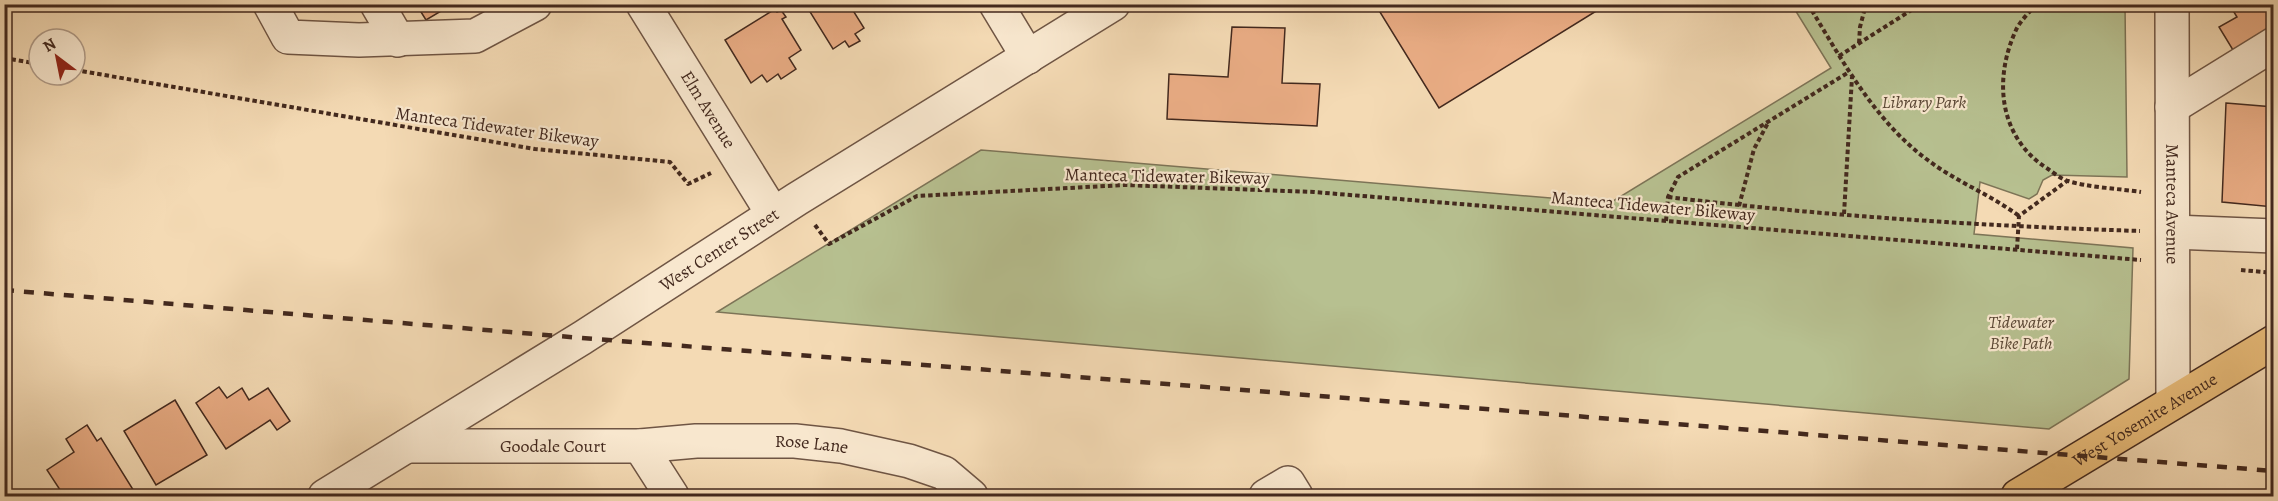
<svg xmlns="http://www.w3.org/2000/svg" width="2278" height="501" viewBox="0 0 2278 501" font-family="Alegreya,serif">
<rect width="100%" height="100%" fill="#f4dab4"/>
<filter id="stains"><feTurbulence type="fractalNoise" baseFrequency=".00333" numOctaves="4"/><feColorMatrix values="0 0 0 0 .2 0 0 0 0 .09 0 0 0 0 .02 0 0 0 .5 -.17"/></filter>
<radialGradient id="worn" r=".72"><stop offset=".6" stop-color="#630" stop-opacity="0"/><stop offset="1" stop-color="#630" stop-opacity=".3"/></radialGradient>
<polygon fill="#b7c090" stroke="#7d7457" stroke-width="1.5" points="1792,5 2125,5 2127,177 2052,175 2043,180 2037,194 2029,199 1980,182 1974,234 2133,248 2129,379 2049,429 717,312 981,150 1610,203 1831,68"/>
<g fill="#e9ac84" stroke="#43291e" stroke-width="1.5">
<polygon points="416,4 453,4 426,20"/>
<polygon points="811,4 849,4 864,28 855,34 860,41 849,47 845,41 833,49 807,7"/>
<polygon points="1375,4 1606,4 1606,5 1439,108"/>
<polygon points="2229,4 2274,4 2274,31 2236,55 2219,27 2237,17"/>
<polygon points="775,9 777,12 781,10 786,17 782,19 801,50 789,58 796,69 781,79 778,74 767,82 762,75 751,83 725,40"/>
<polygon points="1232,27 1285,28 1282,83 1320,84 1317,126 1167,119 1169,74 1228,77"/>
<polygon points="2226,103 2274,107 2274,207 2222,202"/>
<polygon points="219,387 227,398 242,388 249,400 268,388 290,421 277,430 270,420 226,449 196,403"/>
<polygon points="175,400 207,455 156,485 124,431"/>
<polygon points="87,425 97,441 101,438 137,496 64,496 47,470 74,452 66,439"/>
</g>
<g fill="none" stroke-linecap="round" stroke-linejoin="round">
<defs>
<g id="minor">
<polyline points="270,4 288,37 359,40 475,36 535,4"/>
<polyline points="377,4 398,40"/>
<path id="s1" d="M643,4L773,214"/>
<polyline points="996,4 1028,57"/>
<path id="s2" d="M2172,4L2173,402"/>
<polyline points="2172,107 2274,44"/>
<polyline points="2173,232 2274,236"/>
<path id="s3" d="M407,446H640L696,441H795L841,446L909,461L944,473L971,496"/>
<polyline points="640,446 672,496"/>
<path id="s4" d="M325,496L582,338L797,199L1113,4"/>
<polyline points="1266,496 1288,483 1296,496"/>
</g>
<g id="major">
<path id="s5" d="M2018,496L2274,342"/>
</g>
</defs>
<use href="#minor" stroke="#6f5544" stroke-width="36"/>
<use href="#major" stroke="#43291e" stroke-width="36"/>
<g stroke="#43291e" stroke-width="4" stroke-dasharray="4.5 3" stroke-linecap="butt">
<path d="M1808,4C1842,60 1875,122 1929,161C1957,182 1991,195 2019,216"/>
<path d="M2036,4C2030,12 2020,21 2016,30C1993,80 1999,138 2048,169C2054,173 2061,179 2068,181C2086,187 2121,189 2141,192"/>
<polyline points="1859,43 1860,27 1866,4"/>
<polyline points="1839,56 1921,4"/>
<polyline points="4,58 39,64"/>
<polyline points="75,70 535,149 670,162 688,184 711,173"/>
<path d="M1668,197C1824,216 1982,226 2140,231"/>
<polyline points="1739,206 1754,149 1769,121"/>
<polyline points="1844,214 1852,77"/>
<polyline points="1666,221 1668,197 1678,177 1849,72"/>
<polyline points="815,225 829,244 917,196 1125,185 1314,192 2141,260"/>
<polyline points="2017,249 2019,216 2067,181"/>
<polyline points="2241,270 2274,273"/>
</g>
<use href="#minor" stroke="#f8e7ce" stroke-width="33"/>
<use href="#major" stroke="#eabd7a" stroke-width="33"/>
<polyline stroke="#43291e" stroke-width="4.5" stroke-dasharray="10 10" stroke-linecap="butt" points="4,290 582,338 2274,471"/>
</g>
<g text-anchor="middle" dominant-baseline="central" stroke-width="4.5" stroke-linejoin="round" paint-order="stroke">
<g font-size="18" font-style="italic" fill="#5a4735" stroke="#f8e7ce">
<text x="1924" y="102">Library Park</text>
<text x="2021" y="322">Tidewater<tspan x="2021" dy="21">Bike Path</tspan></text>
</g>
<g font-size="18" fill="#43291e" stroke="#f8e7ce">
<text stroke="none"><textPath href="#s1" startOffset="124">Elm Avenue</textPath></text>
<text transform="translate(497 127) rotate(8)">Manteca Tidewater Bikeway</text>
<text transform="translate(1167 176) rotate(1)">Manteca Tidewater Bikeway</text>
<text stroke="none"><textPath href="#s2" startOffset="200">Manteca Avenue</textPath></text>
<text transform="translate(1653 206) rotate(5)">Manteca Tidewater Bikeway</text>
<text stroke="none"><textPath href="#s4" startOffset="465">West Center Street</textPath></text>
<text stroke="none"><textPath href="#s5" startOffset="148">West Yosemite Avenue</textPath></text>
<text stroke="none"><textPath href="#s3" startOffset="405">Rose Lane</textPath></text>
<text stroke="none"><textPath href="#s3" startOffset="146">Goodale Court</textPath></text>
</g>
</g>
<rect width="2278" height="501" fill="none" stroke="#f4dab4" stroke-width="24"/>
<rect x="6" y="6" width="2266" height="489" fill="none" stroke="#43291e" stroke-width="3"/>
<rect x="12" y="12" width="2254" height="477" fill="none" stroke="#43291e" stroke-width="1.5"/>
<g transform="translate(57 57) rotate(328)"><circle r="28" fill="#f8e7ce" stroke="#b09b88" stroke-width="1.5"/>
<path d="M0-4.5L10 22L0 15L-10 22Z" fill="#8f2418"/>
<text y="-9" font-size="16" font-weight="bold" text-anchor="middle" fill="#43291e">N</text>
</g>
<rect width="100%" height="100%" filter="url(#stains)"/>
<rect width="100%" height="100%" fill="url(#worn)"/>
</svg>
